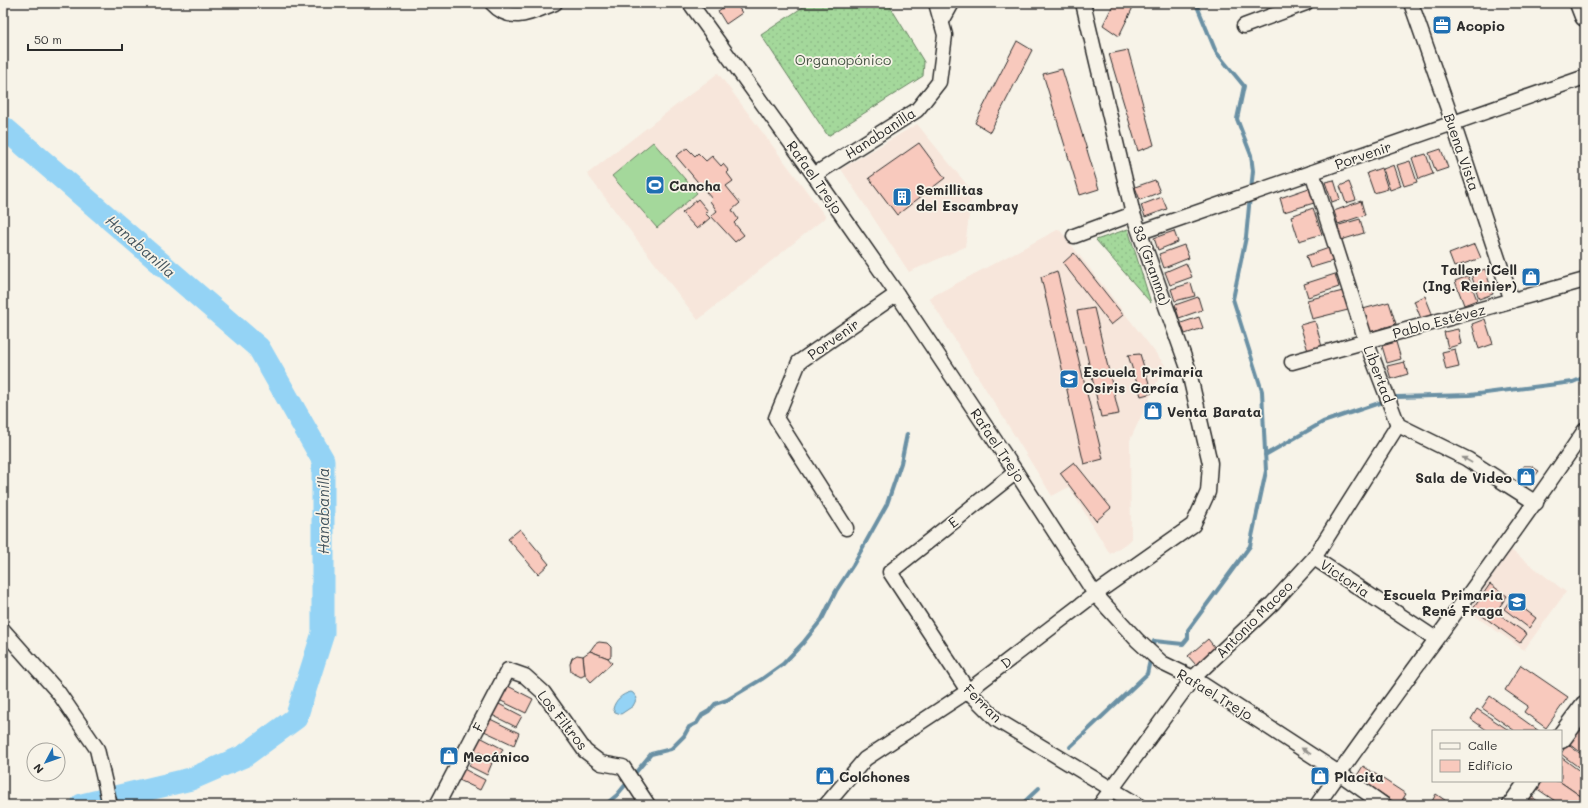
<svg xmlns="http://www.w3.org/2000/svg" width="1588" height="808" viewBox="0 0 1588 808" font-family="Mali,sans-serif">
<defs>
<pattern id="grass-dots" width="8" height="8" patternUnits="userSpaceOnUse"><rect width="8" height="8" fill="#a4d89b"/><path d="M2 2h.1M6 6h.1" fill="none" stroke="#8dba86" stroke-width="1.8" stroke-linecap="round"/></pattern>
</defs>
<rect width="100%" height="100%" fill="#f7f3e8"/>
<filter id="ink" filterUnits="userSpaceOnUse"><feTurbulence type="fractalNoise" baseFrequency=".025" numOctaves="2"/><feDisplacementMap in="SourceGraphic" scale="8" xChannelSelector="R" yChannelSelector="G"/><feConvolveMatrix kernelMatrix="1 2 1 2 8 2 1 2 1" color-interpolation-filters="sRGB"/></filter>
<g filter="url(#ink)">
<g fill="#f7e6db">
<polygon points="718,73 826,217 698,320 587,174"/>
<polygon points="917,124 972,191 965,247 909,272 841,169"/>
<polygon points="1059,229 1165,365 1130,440 1131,540 1110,554 1069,487 1052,496 929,298"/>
<polygon points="1511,550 1566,592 1524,650 1468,611"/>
</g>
<g fill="url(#grass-dots)" stroke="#688263">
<polygon points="809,3 888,3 924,62 923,76 828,136 761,35"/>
<polygon points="1128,229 1151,303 1096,240"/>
</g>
<polygon fill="#a4d89b" stroke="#688263" points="653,142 697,193 657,228 612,176"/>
<path fill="#94d3f5" stroke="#6a90a4" d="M631,692L633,693L637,698L633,706L621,714L615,712L613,709C615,700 622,694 631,692Z"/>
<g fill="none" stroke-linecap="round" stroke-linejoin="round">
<g stroke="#6a90a4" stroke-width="4">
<polyline points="1198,3 1197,6 1216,52 1244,86 1237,119 1251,155 1253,171 1251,190"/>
<polyline points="1265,455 1323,422 1397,397 1470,395 1573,382 1585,377"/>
<polyline points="1152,650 1154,641 1183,644 1188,638 1188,630 1250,546 1266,471 1262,391 1233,299 1246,237 1250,196"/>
<polyline points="1070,747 1147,674 1151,656"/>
<polyline points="605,805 617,795 651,754 671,749 684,736 689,727 697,723 702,715 709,711 715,704 727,700 762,679 783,664 803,643 822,619 836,591 853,565 887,504 901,463 907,434"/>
<polyline points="1021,805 1039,788"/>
</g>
<polyline stroke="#94d3f5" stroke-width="23" points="3,127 259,348 323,460 323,633 296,718 244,756 191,779 82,805"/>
</g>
<g fill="#f8c9bd" stroke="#2b2b2b">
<polygon points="730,3 736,3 742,13 726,24 718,11"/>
<polygon points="1114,3 1135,3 1119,36 1103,25"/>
<polygon points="1017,41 1032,50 990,132 975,123"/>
<polygon points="1128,50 1154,145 1138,151 1109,54"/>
<polygon points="1062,69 1099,189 1080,195 1043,74"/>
<polygon points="919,143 945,178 897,215 869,178"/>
<polygon points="687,148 695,156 698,153 706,161 712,156 721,166 723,164 729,171 727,173 733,181 726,186 740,203 732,210 738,219 734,223 744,235 735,242 711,216 717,211 710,201 712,199 676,156"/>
<polygon points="1441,149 1448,168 1436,172 1429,153"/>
<polygon points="1426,154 1433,174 1419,179 1412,158"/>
<polygon points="1410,161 1417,182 1404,186 1397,165"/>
<polygon points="1394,165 1401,186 1390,190 1383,169"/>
<polygon points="1381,168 1388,189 1374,193 1367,173"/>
<polygon points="1155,180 1160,192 1140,200 1135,187"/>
<polygon points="1334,180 1340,199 1332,202 1325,182"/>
<polygon points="1349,182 1356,200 1346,203 1340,186"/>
<polygon points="1309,188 1314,203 1284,212 1280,198"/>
<polygon points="1162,197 1167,209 1145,217 1141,205"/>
<polygon points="698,199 708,211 705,213 710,218 697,229 682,213"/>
<polygon points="1361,201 1365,215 1338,224 1334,211"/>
<polygon points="1313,208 1322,234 1299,241 1291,216"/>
<polygon points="1360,219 1364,233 1341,240 1336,226"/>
<polygon points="1174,231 1178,242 1158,250 1154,238"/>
<polygon points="1475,244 1481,258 1454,267 1449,254"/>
<polygon points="1184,245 1189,258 1164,268 1159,254"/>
<polygon points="1329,248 1333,261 1310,268 1306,256"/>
<polygon points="1074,253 1123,315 1111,325 1063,263"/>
<polygon points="1186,263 1192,277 1170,285 1165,272"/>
<polygon points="1485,269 1493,294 1479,299 1471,274"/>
<polygon points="1057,271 1103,459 1084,464 1041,277"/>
<polygon points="1335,274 1339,287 1308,297 1304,284"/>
<polygon points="1468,276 1477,300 1464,305 1455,281"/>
<polygon points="1191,283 1195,296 1175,301 1171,289"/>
<polygon points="1343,291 1348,310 1312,319 1307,300"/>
<polygon points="1425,296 1433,316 1422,321 1414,301"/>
<polygon points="1198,297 1202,310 1179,318 1175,305"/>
<polygon points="1389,302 1396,324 1370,332 1363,309"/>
<polygon points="1094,308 1119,414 1101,417 1077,311"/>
<polygon points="1199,317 1203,328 1185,334 1181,323"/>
<polygon points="1485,319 1493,344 1479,349 1472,324"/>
<polygon points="1315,321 1322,347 1308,351 1300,325"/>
<polygon points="1458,329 1461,344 1448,348 1444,332"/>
<polygon points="1396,342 1401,359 1387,363 1382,346"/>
<polygon points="1455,349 1459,367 1446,370 1442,352"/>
<polygon points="1140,354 1152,393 1141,396 1128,355"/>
<polygon points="1404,362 1408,374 1391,379 1387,366"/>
<polygon points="1074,462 1111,508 1096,521 1060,473"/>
<polygon points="1524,466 1531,466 1539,471 1526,487 1518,481 1518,473"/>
<polygon points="520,529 549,564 538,574 508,539"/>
<polygon points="1490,584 1507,596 1496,612 1527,634 1520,643 1473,609"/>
<polygon points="1511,599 1536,618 1529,628 1504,609"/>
<polygon points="1208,639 1216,649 1196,665 1188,656"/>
<polygon points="599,642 607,643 611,647 611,656 608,658 590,651 595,644"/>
<polygon points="590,651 608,658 612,663 591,682 585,675 583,656"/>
<polygon points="577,655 583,656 585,675 581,677 571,672 570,664 572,658"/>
<polygon points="1521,665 1568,697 1546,728 1524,712 1528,706 1505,690"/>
<polygon points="506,685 533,699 526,713 499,700"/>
<polygon points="1490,696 1539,731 1515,731 1482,708"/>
<polygon points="497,703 522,716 516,727 492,715"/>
<polygon points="1477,709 1510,731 1488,731 1471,719"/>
<polygon points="488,718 519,733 514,745 482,730"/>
<polygon points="1580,729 1585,733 1585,756 1569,743"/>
<polygon points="480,737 503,749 497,761 474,750"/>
<polygon points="1567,744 1585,757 1585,772 1561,754"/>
<polygon points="475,755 492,763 487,775 469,766"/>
<polygon points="1561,757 1585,775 1585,799 1559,781 1561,781"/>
<polygon points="1363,766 1406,794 1399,805 1356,777"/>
<polygon points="462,768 485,780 480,790 457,779"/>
<polygon points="1542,781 1559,781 1585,799 1585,805 1561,805 1536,788"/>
<polygon points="1436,794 1452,805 1430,805"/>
<polygon points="1531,796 1543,805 1524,805"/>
<polygon points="1404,798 1415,805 1399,805"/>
</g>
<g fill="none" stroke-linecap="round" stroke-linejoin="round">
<defs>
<g id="minor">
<path d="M492,3C512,25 532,12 555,3"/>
<polyline points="690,3 814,175 897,294 1016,472 1095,594 1137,640 1162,663 1193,678 1339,773 1384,805"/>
<polyline points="1411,3 1453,123 1512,301"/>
<polyline points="942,21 952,3"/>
<polyline points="1244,26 1306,3"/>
<polyline points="1312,172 1366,341 1398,425 1467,459 1536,503"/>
<polyline points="814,175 917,110 939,82 945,35 936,3"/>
<polyline points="1141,232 1585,77"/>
<polyline points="1074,236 1133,214"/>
<polyline points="1292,362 1585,280"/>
<polyline points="1016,472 890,572 968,691 997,720 1138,805"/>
<polyline points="846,528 776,418 799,362 897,294"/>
<polyline points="1314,558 1436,639"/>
<polyline points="3,630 58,692 97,749 110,805"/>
<polyline points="437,805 508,670 525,676 543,692 585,751 601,763 623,767 648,805"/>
<polyline points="826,805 865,759 968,691 1095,594 1193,525 1208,492 1210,463 1188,368 1133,214 1083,3"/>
<polyline points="1100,805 1193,678 1273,603 1314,558 1398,425"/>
<path d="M1317,805C1404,679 1499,558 1585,430"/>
</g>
<g id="secondary">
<polyline points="1580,3 1585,16"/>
<polyline points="1561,738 1585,706"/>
<polyline points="1513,805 1530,781"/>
</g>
</defs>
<use href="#minor" stroke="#2b2b2b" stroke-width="17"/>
<use href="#secondary" stroke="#2b2b2b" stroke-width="23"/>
<use href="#minor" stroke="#f7f3e8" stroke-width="14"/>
<use href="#secondary" stroke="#f7f3e8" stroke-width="20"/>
</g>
<defs><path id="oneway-solid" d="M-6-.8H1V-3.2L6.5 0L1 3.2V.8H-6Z"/></defs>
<g fill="#918f8a">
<use href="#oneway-solid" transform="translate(1467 460) rotate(-150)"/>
<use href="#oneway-solid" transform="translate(1306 751) rotate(-147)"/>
</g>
</g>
<defs>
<symbol id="office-square" viewBox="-11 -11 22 22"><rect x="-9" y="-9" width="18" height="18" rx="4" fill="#1f6fb2" stroke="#f7f3e8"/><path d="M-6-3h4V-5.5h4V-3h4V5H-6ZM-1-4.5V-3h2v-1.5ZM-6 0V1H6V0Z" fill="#fff"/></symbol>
<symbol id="stadium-square" viewBox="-11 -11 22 22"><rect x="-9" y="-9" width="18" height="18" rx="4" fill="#1f6fb2" stroke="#f7f3e8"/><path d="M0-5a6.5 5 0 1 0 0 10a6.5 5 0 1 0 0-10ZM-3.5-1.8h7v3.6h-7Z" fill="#fff"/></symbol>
<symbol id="building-square" viewBox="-11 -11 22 22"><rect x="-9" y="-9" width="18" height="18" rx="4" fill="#1f6fb2" stroke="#f7f3e8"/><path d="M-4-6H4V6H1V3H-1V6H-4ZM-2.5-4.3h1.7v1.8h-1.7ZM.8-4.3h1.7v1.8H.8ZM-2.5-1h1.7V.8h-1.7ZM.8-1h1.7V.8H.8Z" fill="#fff"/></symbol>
<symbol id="shop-square" viewBox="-11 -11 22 22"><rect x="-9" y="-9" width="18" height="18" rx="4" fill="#1f6fb2" stroke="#f7f3e8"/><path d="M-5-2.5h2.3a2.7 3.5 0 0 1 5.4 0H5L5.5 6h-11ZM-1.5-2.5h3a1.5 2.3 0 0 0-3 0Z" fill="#fff"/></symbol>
<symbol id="school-square" viewBox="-11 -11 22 22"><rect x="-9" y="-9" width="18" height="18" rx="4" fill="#1f6fb2" stroke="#f7f3e8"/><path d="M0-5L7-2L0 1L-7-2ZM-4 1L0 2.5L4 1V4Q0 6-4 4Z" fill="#fff"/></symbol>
</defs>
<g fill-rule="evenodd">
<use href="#office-square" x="1431" y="14" width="22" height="22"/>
<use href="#stadium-square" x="644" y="174" width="22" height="22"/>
<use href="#building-square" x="891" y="186" width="22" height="22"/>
<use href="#shop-square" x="1520" y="266" width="22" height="22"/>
<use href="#school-square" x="1058" y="368" width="22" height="22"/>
<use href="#shop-square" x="1142" y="400" width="22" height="22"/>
<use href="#shop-square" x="1515" y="466" width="22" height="22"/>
<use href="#school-square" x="1506" y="591" width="22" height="22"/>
<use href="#shop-square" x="438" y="745" width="22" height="22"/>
<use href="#shop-square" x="814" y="765" width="22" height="22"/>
<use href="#shop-square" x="1309" y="765" width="22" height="22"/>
</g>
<g text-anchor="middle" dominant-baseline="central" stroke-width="3.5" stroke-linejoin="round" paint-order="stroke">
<g font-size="14" font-weight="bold" fill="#2b2b2b" stroke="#f7f3e8" text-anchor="start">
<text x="1456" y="25">Acopio</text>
<text x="669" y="185">Cancha</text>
<text x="916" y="189">Semillitas<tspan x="916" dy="16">del Escambray</tspan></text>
<text x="1517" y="269" text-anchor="end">Taller iCell<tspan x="1517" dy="16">(Ing. Reinier)</tspan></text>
<text x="1083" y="371">Escuela Primaria<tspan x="1083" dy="16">Osiris García</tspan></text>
<text x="1167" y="411">Venta Barata</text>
<text x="1512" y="477" text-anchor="end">Sala de Video</text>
<text x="1503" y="594" text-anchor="end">Escuela Primaria<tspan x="1503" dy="16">René Fraga</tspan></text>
<text x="463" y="756">Mecánico</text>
<text x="839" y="776">Colchones</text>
<text x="1334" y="776">Placita</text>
</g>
<g font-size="14" fill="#495647" stroke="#f7f3e8">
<text x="843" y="59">Organopónico</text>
</g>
<g font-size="14" fill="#2b2b2b" stroke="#f7f3e8">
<text transform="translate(880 133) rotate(-33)">Hanabanilla</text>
<text transform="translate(1462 152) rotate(71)">Buena Vista</text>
<text transform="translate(1363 155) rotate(-19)">Porvenir</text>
<text transform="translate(815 177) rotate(55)">Rafael Trejo</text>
<text transform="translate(1152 265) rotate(70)">33 (Granma)</text>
<text transform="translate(1439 321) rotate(-15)">Pablo Estévez</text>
<text transform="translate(833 339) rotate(-35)">Porvenir</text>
<text transform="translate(1379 374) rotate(69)">Libertad</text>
<text transform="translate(998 445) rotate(56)">Rafael Trejo</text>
<text transform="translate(953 522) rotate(-39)">E</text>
<text transform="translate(1345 578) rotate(34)">Victoria</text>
<text transform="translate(1254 619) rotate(-45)">Antonio Maceo</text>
<text transform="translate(1006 662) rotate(-37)">D</text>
<text transform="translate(1215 694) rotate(31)">Rafael Trejo</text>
<text transform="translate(983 703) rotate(45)">Ferran</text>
<text transform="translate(563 720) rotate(52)">Los Filtros</text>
<text transform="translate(478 727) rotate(-62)">F</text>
</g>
<g font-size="15" font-style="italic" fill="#45555e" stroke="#f7f3e8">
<text transform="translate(141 246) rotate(41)">Hanabanilla</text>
<text transform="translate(323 511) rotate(-90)">Hanabanilla</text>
</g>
</g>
<rect width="1588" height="808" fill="none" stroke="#f7f3e8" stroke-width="16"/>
<rect x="8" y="8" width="1572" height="792" fill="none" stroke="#2b2b2b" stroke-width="1.5" filter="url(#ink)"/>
<rect x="1432" y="730" width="130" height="52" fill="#f7f3e8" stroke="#a5a39c"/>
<rect x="1440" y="743" width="20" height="6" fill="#f7f3e8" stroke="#a5a39c"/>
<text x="1468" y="750" font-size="12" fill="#2b2b2b">Calle</text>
<rect x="1440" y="760" width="20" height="12" fill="#f8c9bd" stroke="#a5a39c"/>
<text x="1468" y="770" font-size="12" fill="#2b2b2b">Edificio</text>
<g transform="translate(46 762) rotate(229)"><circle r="19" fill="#f7f3e8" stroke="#a5a39c"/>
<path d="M0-3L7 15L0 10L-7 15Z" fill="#1f6fb2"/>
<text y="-6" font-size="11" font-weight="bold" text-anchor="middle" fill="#2b2b2b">N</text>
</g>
<path d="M28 44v6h94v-6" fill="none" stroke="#2b2b2b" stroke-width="2"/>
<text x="34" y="44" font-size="12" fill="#2b2b2b" stroke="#f7f3e8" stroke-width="3" paint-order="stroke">50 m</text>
</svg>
